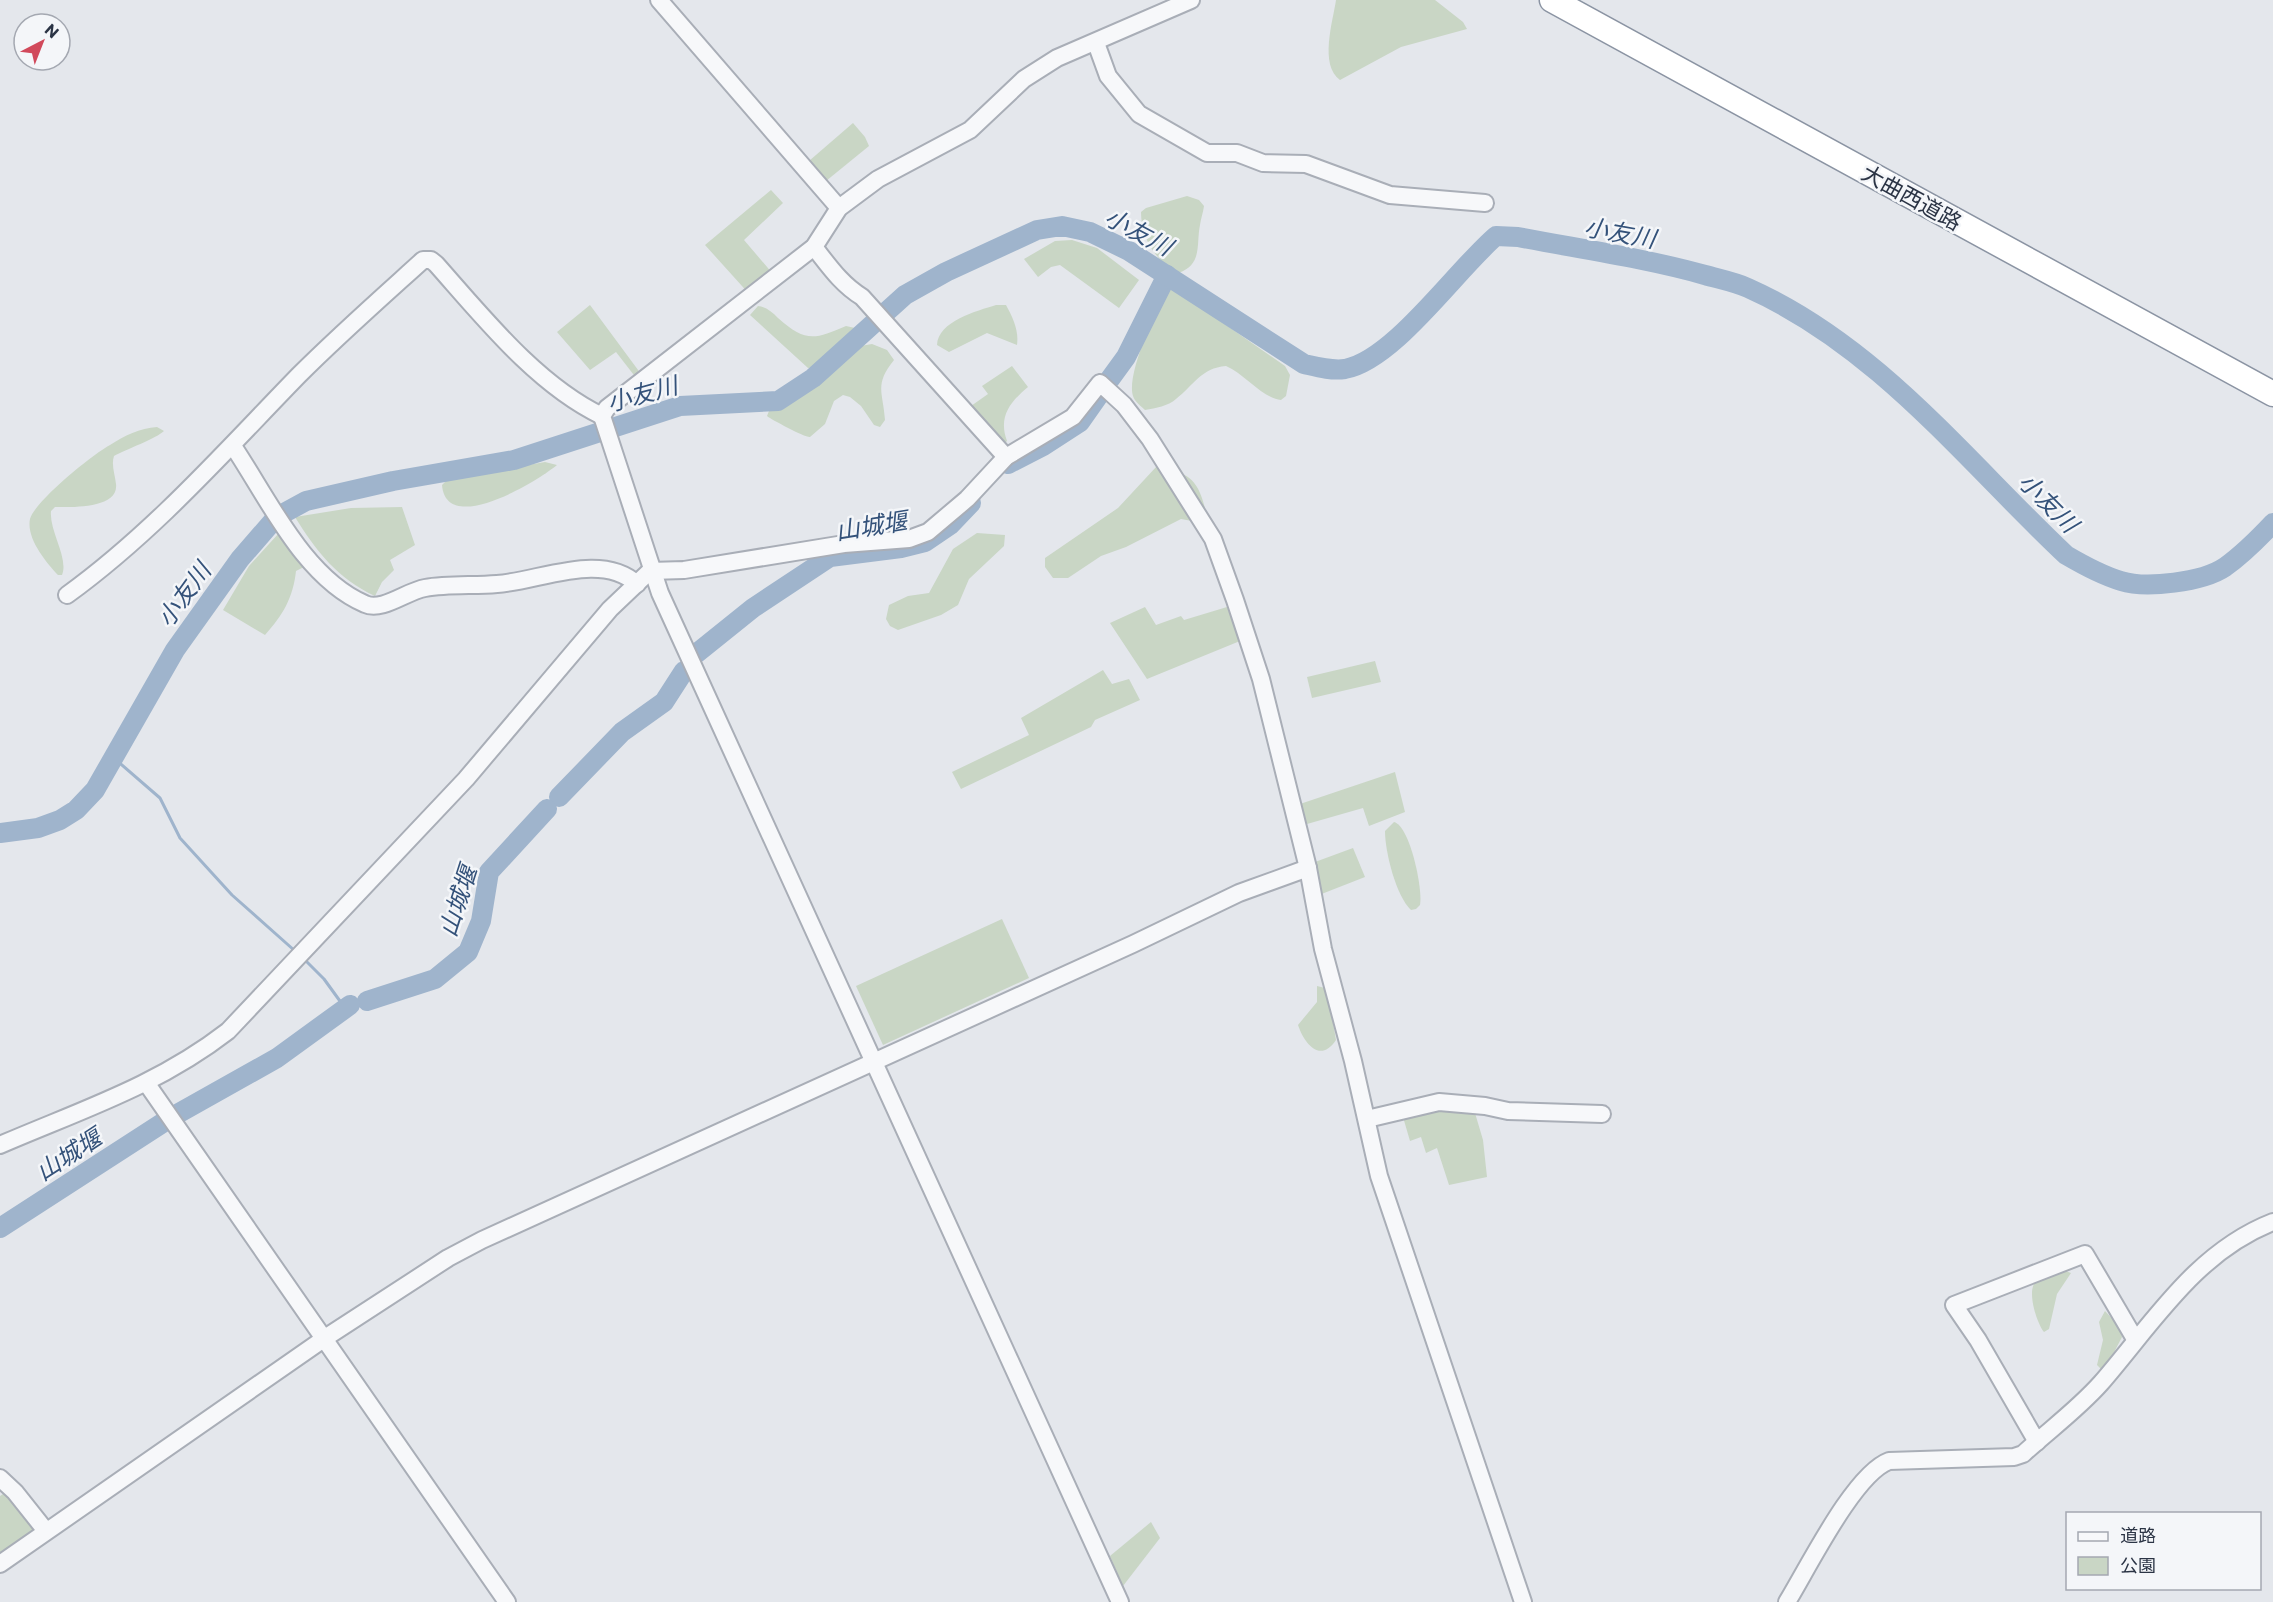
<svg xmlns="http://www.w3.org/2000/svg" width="2273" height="1602" viewBox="0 0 2273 1602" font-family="Commissioner,'Noto Sans JP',sans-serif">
<rect width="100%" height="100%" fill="#e4e7ec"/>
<g fill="#c9d6c5">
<path d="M1336,0H1435L1463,22L1467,29L1401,47L1340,80C1319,65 1333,21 1336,0Z"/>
<polygon points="853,123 865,137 869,146 826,181 809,161"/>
<polygon points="771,190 783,203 744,240 773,274 751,296 705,245"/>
<path d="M1187,196L1199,200L1204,206C1203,213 1201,218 1200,225C1196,244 1203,265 1178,273C1155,261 1141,237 1141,212L1146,208Z"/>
<polygon points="1072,240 1097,248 1139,280 1119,308 1060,265 1051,267 1038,277 1024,259 1055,241"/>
<path d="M1173,288L1285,366L1290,375L1286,396L1281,400C1262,398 1245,374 1226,366C1201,368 1194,385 1176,399C1168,406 1156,408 1145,410C1141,406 1135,402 1133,396C1126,375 1156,310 1166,289Z"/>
<polygon points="590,305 641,374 637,379 616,352 590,370 557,332"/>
<path d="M996,305H1006C1013,318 1019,330 1017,345L987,333L949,352L937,345C938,321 977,311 996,305Z"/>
<path d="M758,306C766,307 772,312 778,318C805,342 814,340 846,326L855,328C844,343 827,368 808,368L750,315Z"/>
<path d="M872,344L887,350L894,360C874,385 883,391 885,420L880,427L874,425L861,406L850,397L843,395L834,401L825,424L810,437C806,438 772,420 767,416L771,406C797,410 831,370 848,352L855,347Z"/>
<path d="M1012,366L1028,387C1010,402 998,417 1007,441L1005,443L971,406L988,394L982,386Z"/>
<path d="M157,427L164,431C157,438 125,450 114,456C111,465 115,474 116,484C119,509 70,507 55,507L51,511C49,531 69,558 62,575H58C46,562 26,538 30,519C34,502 93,454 110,445C124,436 140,428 157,427Z"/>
<path d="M545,462L557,465C535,483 446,536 442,485L448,479Z"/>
<path d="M1157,466C1187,473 1197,477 1205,508L1202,515L1192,521L1181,519L1126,547L1101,556L1068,578H1053L1045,567V558L1118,508Z"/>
<path d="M402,507L415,545L390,560L394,570L382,582L375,596C338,579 316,551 295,517L351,508Z"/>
<path d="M279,533L306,566L296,571C293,598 283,615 265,635L223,610L249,566Z"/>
<polygon points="977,533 1005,535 1004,546 969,579 958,605 941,615 898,630 890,626 886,619 889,605 908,596 929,593 953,549"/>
<polygon points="1145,607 1156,625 1181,616 1184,620 1227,607 1240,641 1147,679 1110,623"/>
<polygon points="1375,661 1381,682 1312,698 1307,677"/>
<polygon points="1103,670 1112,684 1129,679 1140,700 1095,720 1091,727 961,789 952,772 1029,735 1021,718"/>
<polygon points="1395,772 1405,812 1369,826 1363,808 1307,824 1300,804"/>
<path d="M1394,822C1410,826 1423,889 1420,905L1416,909L1411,910C1396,896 1385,852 1385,831Z"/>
<polygon points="1353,848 1365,877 1319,895 1315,862"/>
<polygon points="1002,919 1029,978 883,1045 856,986"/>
<path d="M1317,986L1325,988L1328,993L1336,1040C1320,1064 1304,1043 1298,1025L1317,1002Z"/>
<polygon points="1435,1109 1475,1113 1483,1140 1487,1177 1449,1185 1437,1148 1426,1153 1421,1137 1410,1141 1403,1117"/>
<path d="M2063,1270L2071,1273L2057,1294L2049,1329L2044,1332C2037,1323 2026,1291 2036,1281C2042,1276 2055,1273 2063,1270Z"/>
<polygon points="2105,1311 2120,1327 2122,1337 2110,1360 2101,1369 2097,1365 2103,1340 2099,1322"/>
<polygon points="6,1492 36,1529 0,1554 0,1496"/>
<polygon points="1151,1522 1160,1538 1123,1586 1110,1556"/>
</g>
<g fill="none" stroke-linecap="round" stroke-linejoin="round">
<g stroke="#9fb4cc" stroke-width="3">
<polyline points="115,759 160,798 180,838 232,895 295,951"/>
<polyline points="307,962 324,979 345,1008"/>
</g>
<g stroke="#9fb4cc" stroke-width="20">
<polyline points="1110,379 1126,357 1167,275"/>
<polyline points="1008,464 1043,446 1080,422 1099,395"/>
<polyline points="697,653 753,608 830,557 901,548 925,542 950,525 971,503"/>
<polyline points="559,797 622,732 664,702 684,671"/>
<path d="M0,833L38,828L60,820L76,810L95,790L175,650L240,559L273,521L284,513L306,501L393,481L514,460L680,406L778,401L813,378L905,295L946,272L1037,230L1062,226L1090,232L1129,251L1304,364C1317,367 1331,371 1345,369C1394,360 1456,270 1496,236L1518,237C1580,249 1644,258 1705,275C1719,279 1735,282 1748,288C1878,346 1965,460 2066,555C2083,565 2101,575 2121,581C2146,589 2203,582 2225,567C2243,554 2258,539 2273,523"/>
<polyline points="367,1001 435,979 468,952 481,921 489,872 547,809"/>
<polyline points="179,1113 277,1058 350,1005"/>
<polyline points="0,1228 164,1122"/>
</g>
<defs>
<g id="minor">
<polyline points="659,0 839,208"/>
<polyline points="1096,43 1108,76 1139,114 1207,153 1237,153 1263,163 1306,164 1390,195 1485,203"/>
<path d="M814,247C829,266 841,284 862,297L1006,457"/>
<path d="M233,446C268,498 304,578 365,604C382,612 407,591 425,588C448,584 474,586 497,584C540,581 601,551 637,584"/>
<path d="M67,595C154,532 225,451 299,375C339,335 381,298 423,260H431L436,264C483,317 537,385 602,416"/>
<polyline points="147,1084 507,1602"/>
<polyline points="1367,1119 1439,1102 1485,1106 1508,1111 1602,1114"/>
<path d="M0,1145C81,1110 157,1086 228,1031L466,779L610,609L650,571L684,570L844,544L909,539L928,532L967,499L1006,457L1073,417L1100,383L1124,405L1150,439L1213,539L1235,600L1261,679L1308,868L1323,949L1353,1061L1379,1176L1523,1602"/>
<polyline points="2037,1442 1978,1340 1954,1305 2085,1254 2135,1339"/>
<polyline points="0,1478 15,1492 46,1531"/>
<polyline points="0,1564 325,1338 448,1258 482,1240 1133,944 1239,893 1308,868"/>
<polyline points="1120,1602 660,593 602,416 607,408 814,247 839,208 878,179 970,130 1024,79 1057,58 1191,0"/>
<path d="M1787,1602C1808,1568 1854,1474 1889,1461L2014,1457L2023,1454C2049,1430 2077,1410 2101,1383C2153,1323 2196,1252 2273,1222"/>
</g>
<polyline id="highway" points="1552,0 2273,394"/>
</defs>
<use href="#minor" stroke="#a9aeb7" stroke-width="20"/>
<use href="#highway" stroke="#8b94a3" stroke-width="27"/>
<use href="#minor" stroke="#f7f8fa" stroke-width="16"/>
<use href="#highway" stroke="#fff" stroke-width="24"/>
</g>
<g text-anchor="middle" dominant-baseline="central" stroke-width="5" stroke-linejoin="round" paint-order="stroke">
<g font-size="22" fill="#2b3445" stroke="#f4f6f9">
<text transform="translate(1912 197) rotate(29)">大曲西道路</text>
</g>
<g font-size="24" font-style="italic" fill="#34527a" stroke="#f4f6f9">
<text transform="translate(1139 231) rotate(28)">小友川</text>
<text transform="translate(1620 232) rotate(10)">小友川</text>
<text transform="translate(642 393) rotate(-15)">小友川</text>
<text transform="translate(2049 502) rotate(45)">小友川</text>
<text transform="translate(871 525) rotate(-9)">山城堰</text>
<text transform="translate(183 594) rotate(-54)">小友川</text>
<text transform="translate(457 901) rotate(-72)">山城堰</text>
<text transform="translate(68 1154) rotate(-33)">山城堰</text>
</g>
</g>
<rect x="2066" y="1512" width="195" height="78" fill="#f4f6f9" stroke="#a4a8b1" stroke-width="1.5"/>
<rect x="2078" y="1532" width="30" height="9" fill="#f7f8fa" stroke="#a4a8b1" stroke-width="1.5"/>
<text x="2120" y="1542" font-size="18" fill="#2b3445">道路</text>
<rect x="2078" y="1557" width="30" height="18" fill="#c9d6c5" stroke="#a4a8b1" stroke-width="1.5"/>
<text x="2120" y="1572" font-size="18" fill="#2b3445">公園</text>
<g transform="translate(42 42) rotate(42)"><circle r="28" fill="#f4f6f9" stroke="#a4a8b1" stroke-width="1.5"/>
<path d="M0-4.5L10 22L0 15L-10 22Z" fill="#d1495b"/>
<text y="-9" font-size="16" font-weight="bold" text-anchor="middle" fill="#2b3445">N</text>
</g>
</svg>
